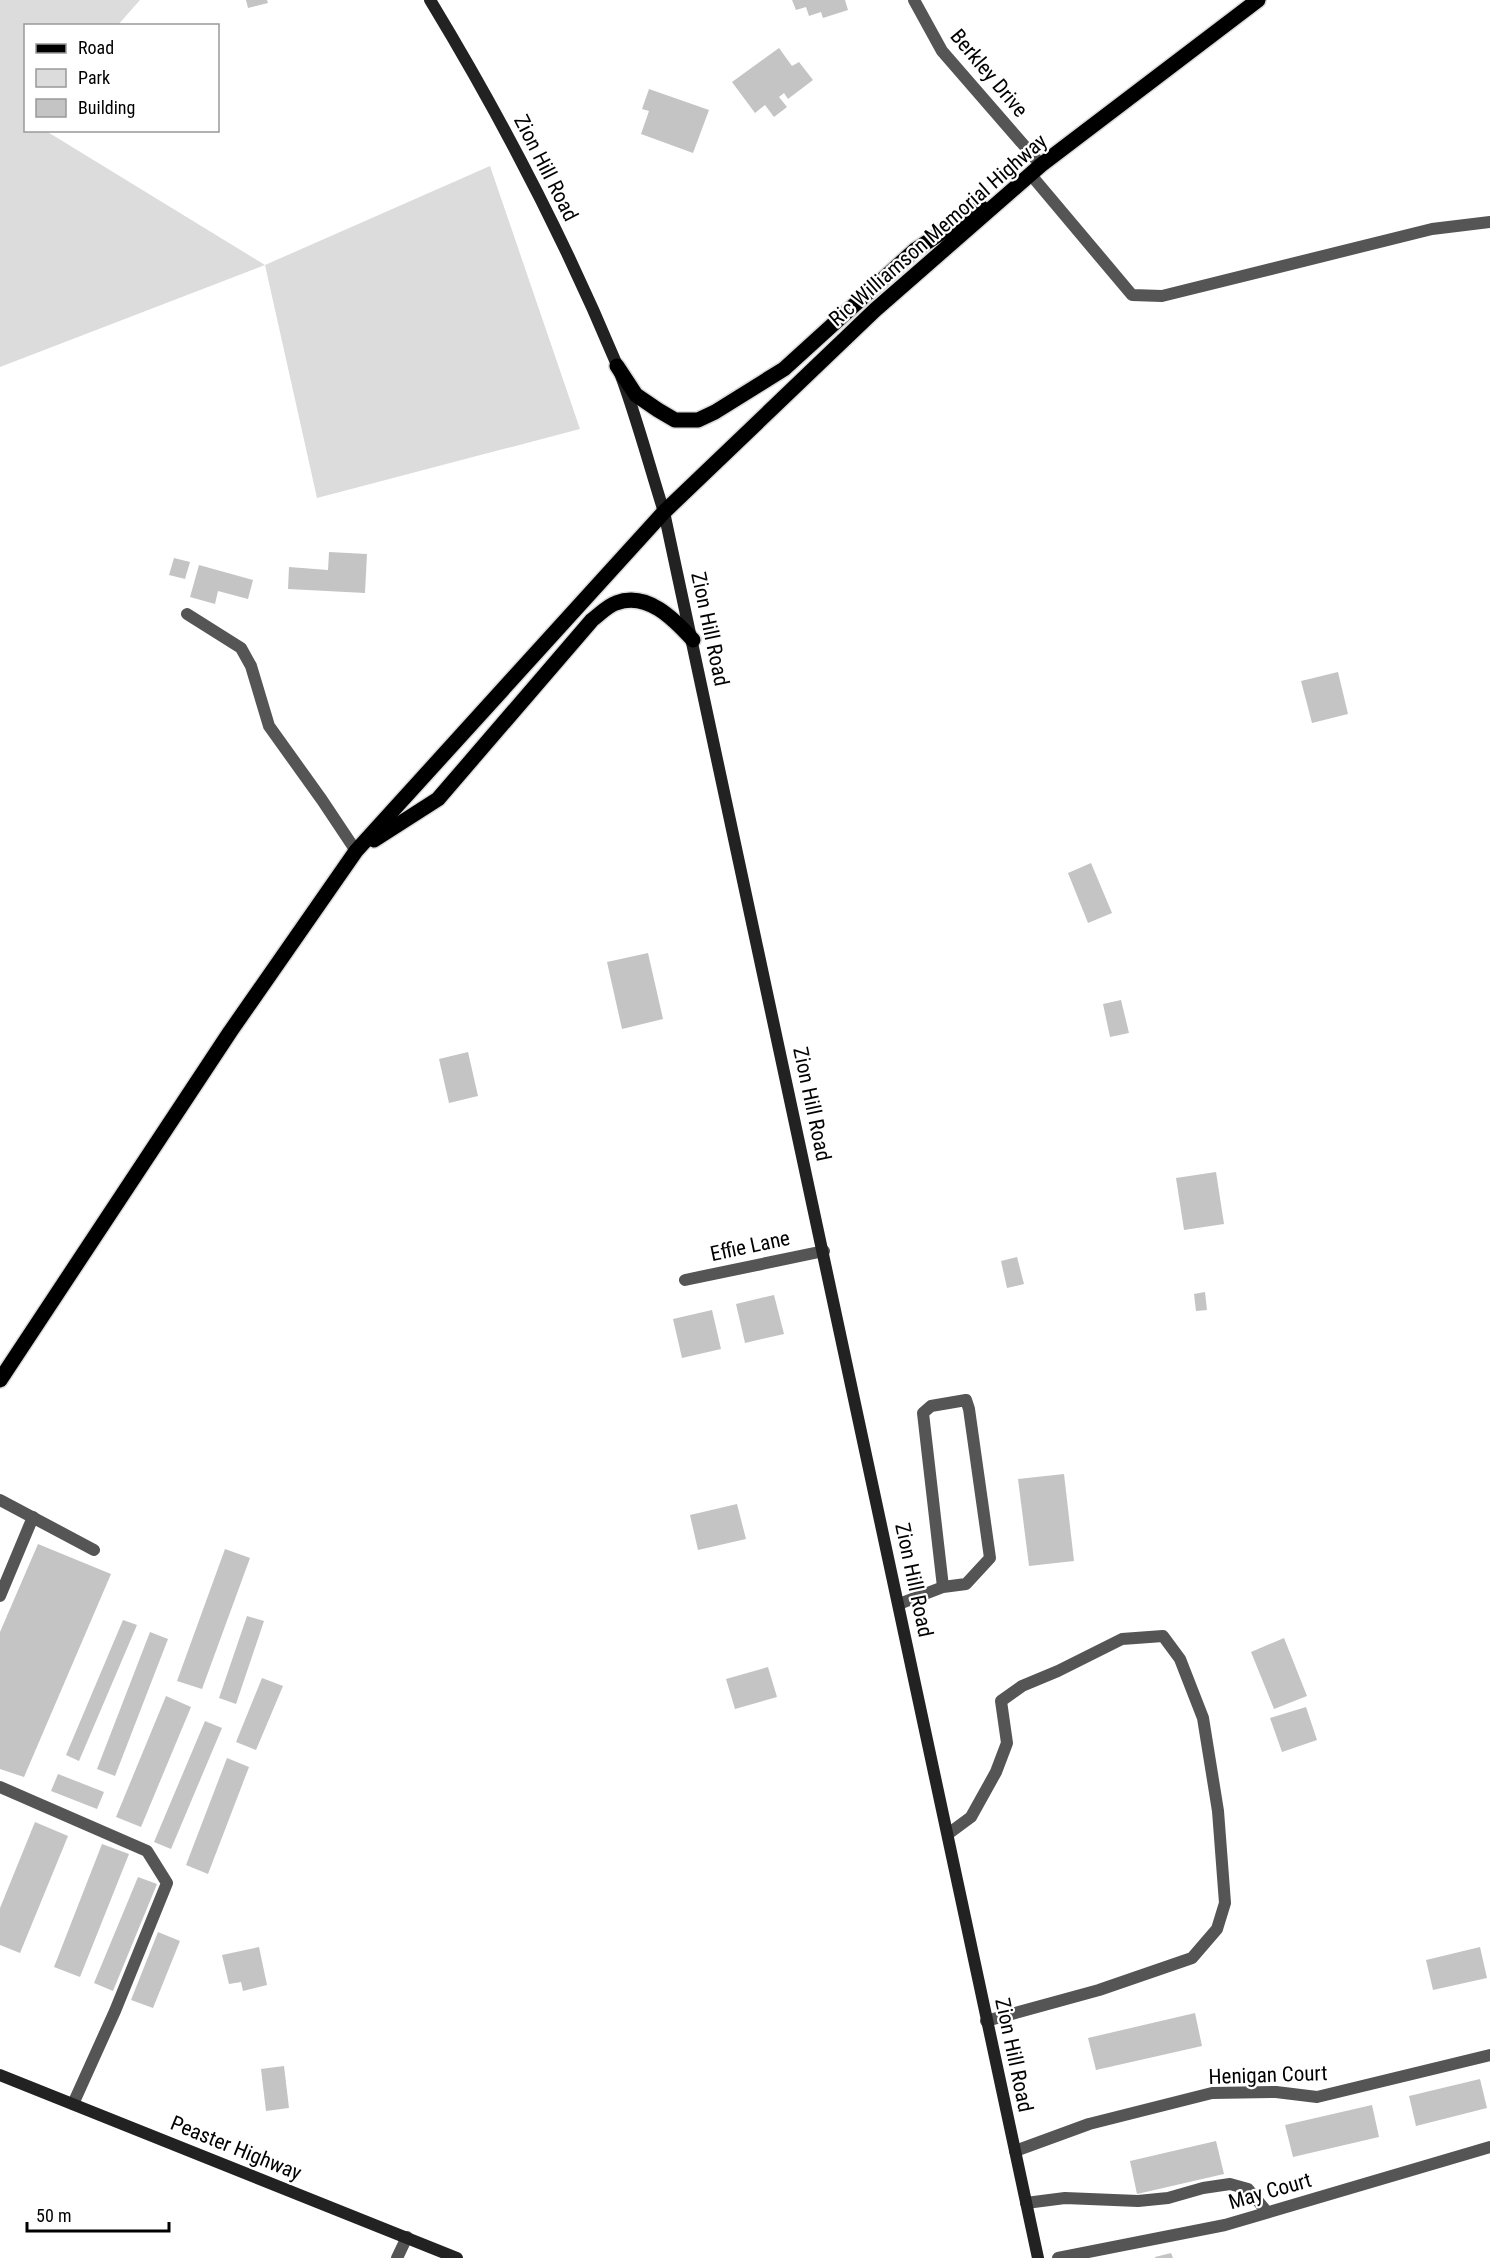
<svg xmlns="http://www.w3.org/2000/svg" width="1490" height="2258" viewBox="0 0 1490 2258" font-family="'Roboto Condensed',sans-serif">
<rect width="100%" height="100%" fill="#fff"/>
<polygon fill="#dcdcdc" points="0,0 140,0 118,25 26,26 26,130 46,131 265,265 490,166 580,429 317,498 265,265 0,367"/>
<g fill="#c4c4c4">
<polygon points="246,0 267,0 268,3 248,8"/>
<polygon points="792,0 845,0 848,10 823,18 821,12 809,16 806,7 796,10"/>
<polygon points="779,48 792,66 799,62 813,80 788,99 784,93 779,97 787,107 774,117 765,105 755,113 732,82"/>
<polygon points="649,89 709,110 693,153 641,134 649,111 642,109"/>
<polygon points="329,552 367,554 365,593 288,589 289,567 328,570"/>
<polygon points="174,558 190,562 185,579 169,575"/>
<polygon points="199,565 253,580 248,599 218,591 215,604 190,597"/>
<polygon points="1338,672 1348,714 1312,723 1301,681"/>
<polygon points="1091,863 1112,913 1088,923 1068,873"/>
<polygon points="648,953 663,1019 622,1029 607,962"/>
<polygon points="1121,1000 1129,1033 1110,1037 1103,1004"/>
<polygon points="468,1052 478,1096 449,1103 439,1059"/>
<polygon points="1216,1172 1224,1224 1184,1230 1176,1178"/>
<polygon points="1017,1257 1024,1284 1007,1288 1001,1261"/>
<polygon points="1205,1292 1207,1310 1196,1311 1194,1294"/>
<polygon points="774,1295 784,1334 745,1343 736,1304"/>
<polygon points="712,1310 721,1349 682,1358 673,1319"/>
<polygon points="1064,1474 1074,1561 1029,1566 1018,1479"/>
<polygon points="737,1504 746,1539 698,1550 690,1515"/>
<polygon points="38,1544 111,1574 24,1777 0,1769 0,1632"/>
<polygon points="225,1549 250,1558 202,1689 177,1681"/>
<polygon points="247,1616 264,1621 236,1704 219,1698"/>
<polygon points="123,1620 137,1625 79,1761 66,1755"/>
<polygon points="150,1632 168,1639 115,1776 97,1769"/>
<polygon points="1284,1638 1307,1696 1274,1709 1251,1652"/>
<polygon points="768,1667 777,1697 735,1709 726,1679"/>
<polygon points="262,1678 283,1686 256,1750 236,1742"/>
<polygon points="166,1696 191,1707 141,1827 116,1817"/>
<polygon points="1306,1707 1317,1740 1282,1752 1270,1718"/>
<polygon points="205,1721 222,1728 171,1849 154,1842"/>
<polygon points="227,1758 249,1767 208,1874 186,1865"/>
<polygon points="58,1774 104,1792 97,1809 51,1791"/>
<polygon points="35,1822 68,1836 20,1953 0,1945 0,1908"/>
<polygon points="102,1844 129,1854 80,1977 54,1967"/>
<polygon points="138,1877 157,1884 113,1991 94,1983"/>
<polygon points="158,1932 180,1941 153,2008 131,2000"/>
<polygon points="259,1947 267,1985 243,1991 241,1982 229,1984 222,1955"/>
<polygon points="1480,1947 1487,1978 1433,1990 1426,1960"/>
<polygon points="1195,2013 1202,2046 1096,2070 1088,2038"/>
<polygon points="284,2066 289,2108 266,2111 261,2069"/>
<polygon points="1480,2079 1487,2108 1416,2126 1409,2096"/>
<polygon points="1372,2105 1379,2137 1293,2157 1285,2125"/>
<polygon points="1216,2141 1224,2174 1137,2194 1130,2161"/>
<polygon points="1171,2253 1173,2258 1155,2258 1155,2257"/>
</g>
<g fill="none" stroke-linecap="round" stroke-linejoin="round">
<defs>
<g id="primary">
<polyline points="617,366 636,395 658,410 675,420 698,420 715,412 784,369 915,250 981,207"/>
<path d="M374,840L438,799L592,620C599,615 607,606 616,603C647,591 674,619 693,640"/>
<polyline points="0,1380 230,1032 356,851 664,512 875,310 1041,165 1258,0"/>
</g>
</defs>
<use href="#primary" stroke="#dbdbdb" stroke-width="18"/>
<g stroke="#555" stroke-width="12">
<polyline points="1031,175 1132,295 1162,296 1432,229 1490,222"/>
<polyline points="187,614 241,648 251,666 269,726 322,800 356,851"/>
<polyline points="0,1500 94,1550"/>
<polyline points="0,1596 33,1517"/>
<polyline points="899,1604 943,1587 966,1584 990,1558 969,1409 966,1400 931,1406 923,1413 943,1587"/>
<polyline points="0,1787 147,1851 167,1883 115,2011 73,2104"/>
<polyline points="948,1834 971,1817 996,1772 1007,1743 1001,1701 1022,1686 1058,1671 1122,1639 1163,1636 1180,1659 1203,1718 1218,1811 1225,1903 1217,1929 1192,1958 1099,1990 986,2021"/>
<polyline points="1015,2151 1089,2124 1212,2093 1276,2092 1317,2097 1490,2055"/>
<polyline points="1026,2203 1065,2198 1138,2201 1168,2198 1203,2188 1230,2184 1248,2189 1267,2212"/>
</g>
<g stroke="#555" stroke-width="12">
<polyline points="914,0 942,51 1041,165"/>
<polyline points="685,1280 824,1251"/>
<polyline points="397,2258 407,2237"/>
<polyline points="1058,2258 1225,2225 1490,2147"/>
</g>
<g stroke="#222" stroke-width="12">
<path d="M430,0C501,117 564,238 617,365C635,411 649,465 664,512L1038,2258"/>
<polyline points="0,2075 457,2258"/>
</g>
<use href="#primary" stroke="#000" stroke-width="15"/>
</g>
<g text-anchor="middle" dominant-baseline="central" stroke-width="4.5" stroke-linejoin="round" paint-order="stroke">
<g font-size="21" fill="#000" stroke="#fff">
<text transform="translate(989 73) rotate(50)">Berkley Drive</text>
<text transform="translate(546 168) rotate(63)">Zion Hill Road</text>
<text transform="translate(938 230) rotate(-41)">Ric Williamson Memorial Highway</text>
<text transform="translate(710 629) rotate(78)">Zion Hill Road</text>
<text transform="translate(812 1104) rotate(78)">Zion Hill Road</text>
<text transform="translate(750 1246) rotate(-12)">Effie Lane</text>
<text transform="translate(914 1580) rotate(78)">Zion Hill Road</text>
<text transform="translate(1014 2055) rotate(78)">Zion Hill Road</text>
<text transform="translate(1268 2075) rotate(-2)">Henigan Court</text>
<text transform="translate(236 2148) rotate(22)">Peaster Highway</text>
<text transform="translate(1270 2191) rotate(-16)">May Court</text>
</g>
</g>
<rect x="24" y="24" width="195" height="108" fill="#ffffff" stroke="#999999" stroke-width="1.5"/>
<rect x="36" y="44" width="30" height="9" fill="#000000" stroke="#999999" stroke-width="1.5"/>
<text x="78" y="54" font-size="18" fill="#000000">Road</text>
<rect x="36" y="69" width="30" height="18" fill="#dcdcdc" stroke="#999999" stroke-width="1.5"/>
<text x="78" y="84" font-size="18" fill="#000000">Park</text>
<rect x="36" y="99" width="30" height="18" fill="#c4c4c4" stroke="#999999" stroke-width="1.5"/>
<text x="78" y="114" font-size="18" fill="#000000">Building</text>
<path d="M27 2222v9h142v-9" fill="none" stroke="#000000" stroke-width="3"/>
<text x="36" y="2222" font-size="18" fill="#000000" stroke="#ffffff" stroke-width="4.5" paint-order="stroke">50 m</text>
</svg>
